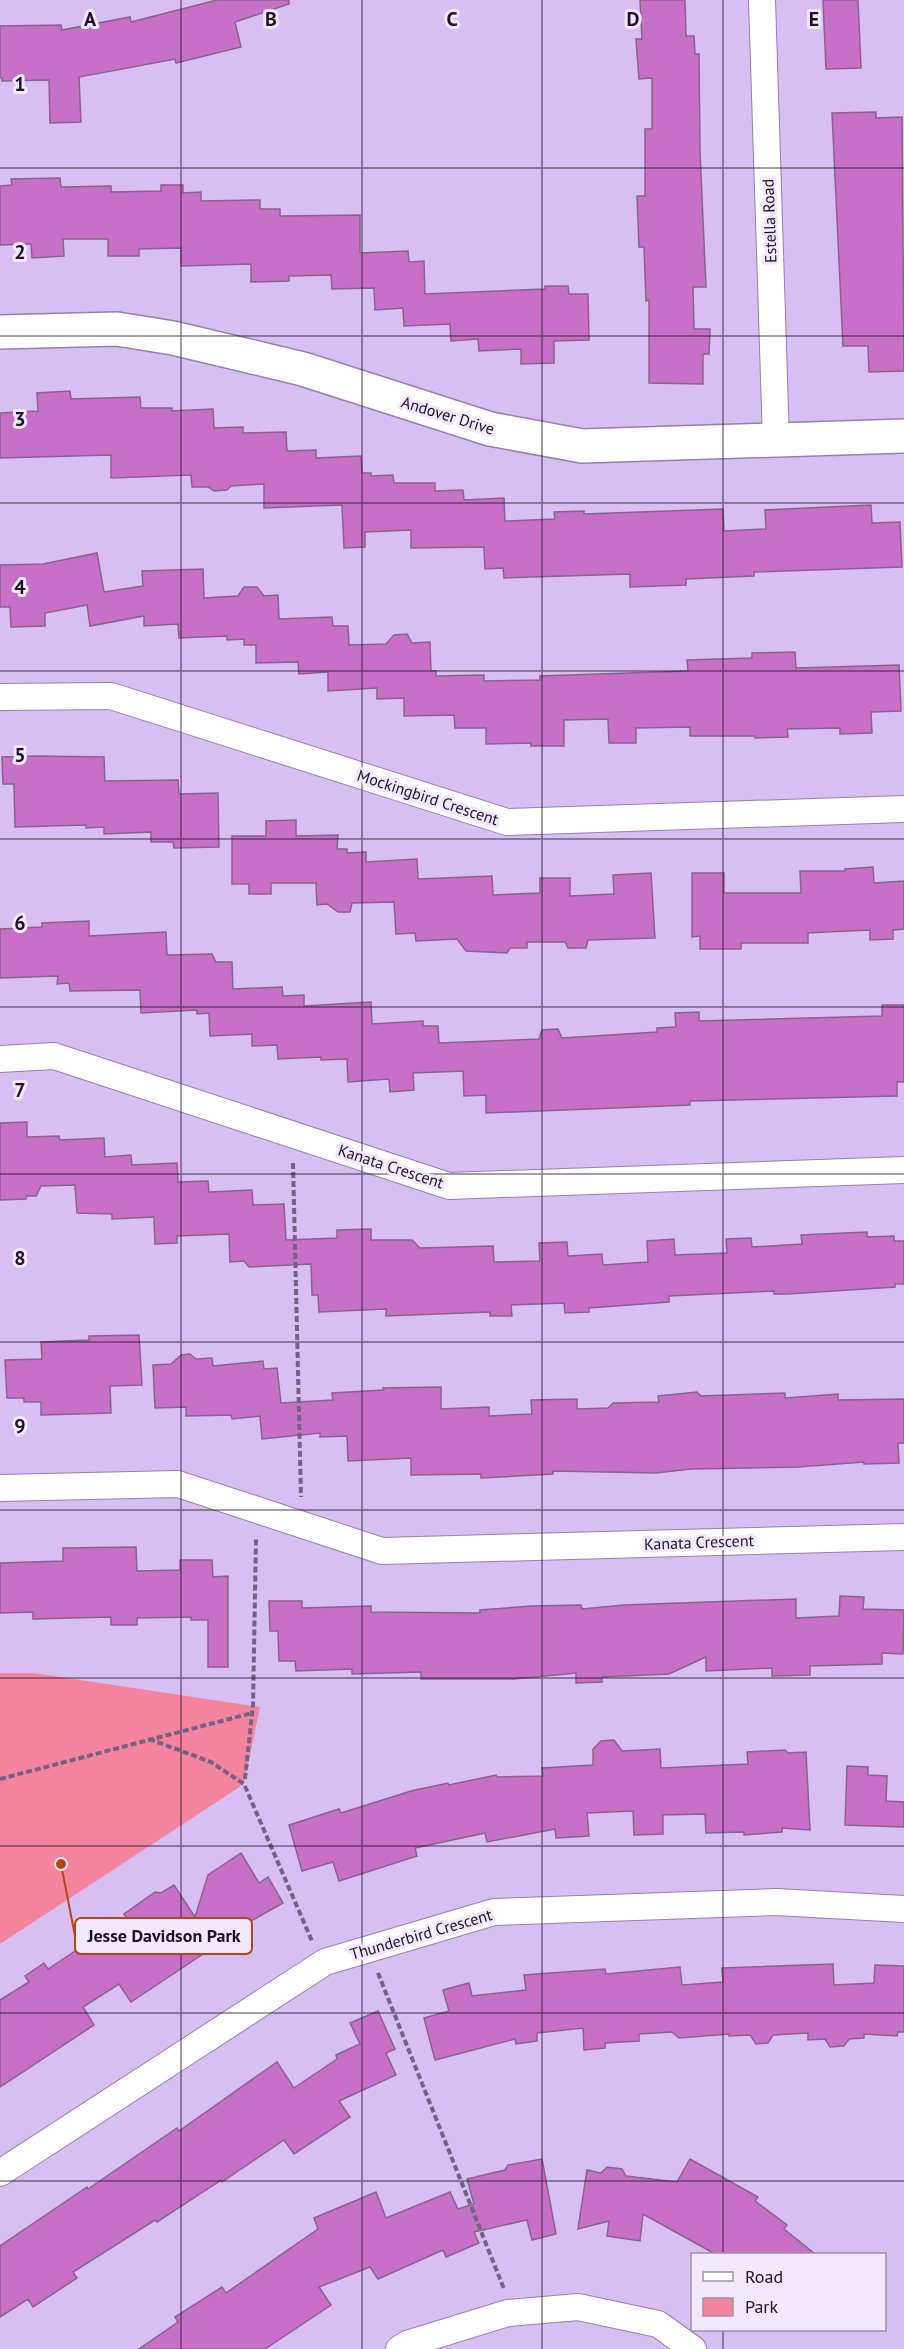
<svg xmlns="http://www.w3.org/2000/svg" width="904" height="2349" viewBox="0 0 904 2349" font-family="'PT Sans',sans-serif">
<rect width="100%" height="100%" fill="#d8bff3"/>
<polygon fill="#f4849d" points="0,1673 34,1673 260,1707 244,1784 0,1944"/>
<g fill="#c870c8" stroke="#8a6289" stroke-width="1.5">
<polygon points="217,0 289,0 289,4 235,22 241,47 176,63 175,59 79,77 81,122 50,123 49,80 2,81 2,78 0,78 0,26 61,25 62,30 130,17 131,22"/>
<polygon points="640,0 685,0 686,36 694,36 695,54 699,54 700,152 706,287 693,287 694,329 710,329 709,354 703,354 703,384 649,383 649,300 646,301 644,247 639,247 637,196 645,196 645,129 652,129 652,78 639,79 636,39 642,39"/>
<polygon points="823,0 858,0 861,68 826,69"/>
<polygon points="876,112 876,118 902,117 904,371 869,372 868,346 843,346 832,113"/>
<polygon points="60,178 61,187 111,186 111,192 161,191 161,185 183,185 183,193 201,192 201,201 260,200 260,209 280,209 280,216 360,215 360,253 408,251 409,262 424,261 425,294 545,289 545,286 568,286 569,294 588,294 589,340 554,341 554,363 521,364 521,349 479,351 478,339 451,341 450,324 404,326 403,308 375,310 374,288 332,289 331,275 289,276 289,281 251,282 251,264 181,266 181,248 139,249 139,256 108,256 108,239 63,239 64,256 32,258 31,244 0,245 0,186 12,185 11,179"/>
<polygon points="70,391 71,399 140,397 141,408 172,408 172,411 213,409 214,428 243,427 243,433 286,432 287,451 316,450 316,458 361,456 362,473 371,473 371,476 393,475 394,483 435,483 435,491 463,490 464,500 504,498 505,521 555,519 554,512 584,511 584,514 723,509 724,531 766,529 765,510 871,505 872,523 900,522 902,567 754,572 754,576 686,579 686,585 630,587 630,574 504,578 503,568 485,569 484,547 411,548 411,530 365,532 365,547 344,548 342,505 264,508 264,484 231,486 227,490 214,491 208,487 192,487 191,475 111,478 111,455 0,458 0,413 38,411 37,393"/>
<polygon points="97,553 104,592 143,586 142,571 203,569 204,598 238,596 244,587 257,587 264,596 278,595 279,619 332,617 333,626 348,626 349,645 386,644 394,635 407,634 412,643 430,642 431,671 436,671 436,676 484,675 484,681 540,680 540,676 688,671 687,660 752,658 752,653 795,652 796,668 899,665 901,711 871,712 872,733 840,734 840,728 787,729 788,737 755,738 755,736 690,736 690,727 636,728 636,743 609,743 608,719 564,720 564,746 531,746 531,743 486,744 486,728 455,728 454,715 404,716 404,698 377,699 377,688 328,691 328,672 299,674 298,662 256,663 256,645 244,645 244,639 227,640 227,636 179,638 178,624 144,626 144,616 90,626 87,605 45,613 45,626 11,627 10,607 0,607 0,565 43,564"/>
<polygon points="38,756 104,757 105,781 178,780 179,794 218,793 219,847 174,848 173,842 151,842 151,832 104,834 104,827 86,828 86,825 15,827 14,784 3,784 2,757"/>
<polygon points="296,820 296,836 338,835 337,849 347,849 347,853 366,852 366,862 417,859 418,879 492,876 493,895 540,893 540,878 570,878 570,896 614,894 613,875 651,873 655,938 588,940 586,948 568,948 565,942 527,942 527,948 510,948 507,953 466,951 457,939 416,941 415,933 396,934 394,902 352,903 350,912 338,912 327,904 317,905 316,883 271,883 271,894 249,894 249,884 232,884 232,836 266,836 266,821"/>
<polygon points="873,867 874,883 904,881 904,929 893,930 893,939 870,940 870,930 826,932 808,933 808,943 741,943 741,949 700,949 700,936 692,937 692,873 724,873 724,893 801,893 800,871 845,871 845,869"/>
<polygon points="89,921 89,936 166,932 167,955 212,954 216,962 232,962 233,989 282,987 283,996 304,995 304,1006 371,1002 372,1024 423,1021 423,1026 438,1026 439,1043 539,1039 542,1030 558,1029 562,1038 657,1032 657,1028 676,1027 675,1013 699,1012 699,1021 882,1016 882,1005 904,1005 904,1082 897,1082 897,1096 690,1101 690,1105 486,1113 486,1095 464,1096 463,1071 413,1073 414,1090 390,1092 389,1079 348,1082 347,1059 321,1060 321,1057 278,1059 277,1045 252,1046 252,1034 210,1036 209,1013 197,1014 197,1010 141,1013 140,990 70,991 69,983 57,984 58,976 0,978 0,929 42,927 42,923"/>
<polygon points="27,1122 27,1137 59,1136 60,1140 104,1138 105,1157 131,1155 132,1165 177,1163 178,1182 208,1181 209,1192 252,1190 253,1205 284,1204 286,1240 337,1238 337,1230 371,1229 371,1240 412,1240 420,1248 493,1246 494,1262 540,1261 539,1243 567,1242 568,1256 602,1254 603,1265 648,1262 647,1241 674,1239 675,1255 727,1253 726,1239 751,1238 752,1247 802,1244 801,1235 867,1232 867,1237 894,1236 894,1241 904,1241 904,1284 895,1284 895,1287 787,1294 774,1294 774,1291 669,1296 669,1302 589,1308 589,1312 565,1313 564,1303 511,1305 512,1316 490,1316 490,1312 386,1316 386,1309 319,1312 318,1295 312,1295 311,1264 249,1267 244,1261 230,1262 229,1234 177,1236 177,1243 155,1244 154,1217 112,1219 112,1214 77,1213 75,1185 41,1186 36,1196 26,1196 26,1199 0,1200 0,1123"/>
<polygon points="139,1335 142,1385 110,1386 111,1413 41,1415 41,1402 24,1402 24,1398 7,1398 5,1360 42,1359 41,1342 89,1340 89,1336"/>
<polygon points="190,1354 196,1359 212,1358 213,1366 263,1361 264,1369 277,1368 281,1403 333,1400 332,1393 384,1390 383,1388 441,1387 441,1409 489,1407 489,1416 532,1414 531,1400 577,1399 577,1409 608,1408 613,1403 659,1402 658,1396 697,1392 701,1396 785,1393 785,1398 838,1394 838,1400 904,1399 904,1443 898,1443 899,1463 864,1464 864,1462 798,1467 691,1469 656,1473 553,1471 553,1474 481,1478 481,1474 411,1475 411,1458 348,1461 347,1436 320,1437 320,1433 262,1439 260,1416 232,1419 231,1415 186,1416 186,1407 155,1408 153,1365 171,1364 181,1355"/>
<polygon points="136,1547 137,1571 180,1570 180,1560 212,1560 213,1577 228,1576 228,1667 208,1667 208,1620 191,1620 191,1617 137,1618 137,1625 111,1625 111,1617 33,1619 33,1612 0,1613 0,1563 63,1561 63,1548"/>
<polygon points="840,1596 864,1597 863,1609 904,1610 903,1654 882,1653 882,1664 810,1666 810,1675 772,1676 772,1668 706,1671 706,1657 669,1674 602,1677 602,1682 576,1683 576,1673 514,1679 421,1679 421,1672 352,1674 352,1669 296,1671 295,1661 279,1661 278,1631 270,1631 269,1601 302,1601 302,1608 371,1606 371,1612 480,1613 480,1610 531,1606 581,1605 582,1609 624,1605 796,1599 796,1618 839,1616"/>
<polygon points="614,1740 622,1751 660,1749 661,1768 748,1764 747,1752 785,1750 788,1753 806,1752 810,1830 782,1828 782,1832 744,1835 744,1832 706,1833 705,1814 663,1815 663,1834 634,1835 633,1811 587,1813 589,1836 556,1838 555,1829 487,1842 485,1833 415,1848 417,1856 339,1881 333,1862 302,1871 289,1825 339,1809 341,1813 411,1791 448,1783 449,1785 496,1775 497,1777 543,1776 542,1768 593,1765 593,1749 601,1741"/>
<polygon points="847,1766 868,1767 868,1775 887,1776 886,1801 904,1802 904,1827 845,1825"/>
<polygon points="241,1853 259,1883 268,1877 283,1903 219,1939 221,1942 131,2002 119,1984 83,2007 94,2025 0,2087 0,2000 29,1982 25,1976 44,1963 48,1969 126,1917 124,1914 155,1892 161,1893 174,1885 195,1917 208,1875"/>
<polygon points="833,1964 834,1985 874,1983 875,1965 904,1966 904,2032 898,2032 897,2036 864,2034 864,2038 849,2039 844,2046 830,2047 825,2039 808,2040 808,2033 773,2035 768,2043 756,2044 750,2035 729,2036 729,2034 679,2038 672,2032 639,2034 639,2041 605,2043 605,2048 584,2050 583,2028 537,2033 537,2041 516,2044 515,2039 435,2060 424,2018 449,2011 443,1990 469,1983 472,1996 526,1990 524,1975 605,1969 606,1974 680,1967 682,1985 723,1982 722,1968"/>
<polygon points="378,2011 395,2049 386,2053 396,2075 339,2101 350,2117 294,2154 284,2140 222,2182 221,2180 157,2222 155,2220 73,2272 77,2278 33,2307 28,2299 0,2317 0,2246 87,2187 88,2189 177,2128 179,2131 277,2062 294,2088 337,2059 336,2055 360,2044 350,2023"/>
<polygon points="542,2159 556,2234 532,2240 527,2220 474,2232 479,2243 446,2257 443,2250 378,2279 370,2267 319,2287 331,2305 265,2349 139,2349 178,2322 175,2317 222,2287 226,2293 318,2229 314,2218 376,2192 386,2218 450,2192 458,2209 474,2204 467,2179 505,2170 508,2165"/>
<polygon points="690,2159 758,2197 755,2201 787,2225 784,2229 815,2254 715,2254 643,2214 640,2241 607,2236 609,2221 578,2229 587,2170 601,2173 607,2167 622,2169 626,2176 677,2182"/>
</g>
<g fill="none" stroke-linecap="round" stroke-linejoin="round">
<defs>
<g id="street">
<polyline points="762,0 776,441"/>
<polyline points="0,697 111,696 507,822 904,809"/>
<polyline points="0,1059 54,1056 449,1186 904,1170"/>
<polyline points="0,1488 178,1484 382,1551 904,1537"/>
<polyline points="0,2173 325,1962 494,1912 776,1902 904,1909"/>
<polyline points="399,2349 407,2344 508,2313 578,2307 658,2324 693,2349"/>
</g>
<polyline id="secondary" points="0,332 117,329 173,338 303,369 490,429 582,446 904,436"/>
</defs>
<use href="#street" stroke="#977faf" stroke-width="28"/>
<use href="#secondary" stroke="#977faf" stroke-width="36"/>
<g stroke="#726283" stroke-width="4" stroke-dasharray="6 3" stroke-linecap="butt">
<polyline points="293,1163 301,1497"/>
<polyline points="149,1739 211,1762 244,1784 312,1941"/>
<polyline points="0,1779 252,1713"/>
<polyline points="245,1779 253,1705 256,1537"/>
<polyline points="378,1973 504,2289"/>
</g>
<use href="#street" stroke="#fff" stroke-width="26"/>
<use href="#secondary" stroke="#fff" stroke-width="33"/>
</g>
<path fill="none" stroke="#1c1325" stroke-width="1.5" stroke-opacity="0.55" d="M181,0V2349M362,0V2349M542,0V2349M723,0V2254M0,168H904M0,336H904M0,503H904M0,671H904M0,839H904M0,1007H904M0,1174H904M0,1342H904M0,1510H904M0,1678H904M0,1846H904M0,2013H904M0,2181H904M723,2330V2349"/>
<g text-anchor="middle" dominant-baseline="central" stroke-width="6" stroke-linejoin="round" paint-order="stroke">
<g font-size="16" fill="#1c1325" stroke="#f1e8fd">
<text transform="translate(769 221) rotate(-92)">Estella Road</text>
<text transform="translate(448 415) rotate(17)">Andover Drive</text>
<text transform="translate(428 797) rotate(18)">Mockingbird Crescent</text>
<text transform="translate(391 1166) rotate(18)">Kanata Crescent</text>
<text transform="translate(699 1542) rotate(-2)">Kanata Crescent</text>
<text transform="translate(421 1934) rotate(-16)">Thunderbird Crescent</text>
</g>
</g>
<g font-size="20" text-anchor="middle" font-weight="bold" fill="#1c1325" stroke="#f1e8fd" stroke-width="6" stroke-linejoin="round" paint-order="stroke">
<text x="90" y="26">A</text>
<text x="271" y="26">B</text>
<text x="452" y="26">C</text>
<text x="633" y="26">D</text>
<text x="814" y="26">E</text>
<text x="20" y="91">1</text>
<text x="20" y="259">2</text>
<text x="20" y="426">3</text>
<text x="20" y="594">4</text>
<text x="20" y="762">5</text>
<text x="20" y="930">6</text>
<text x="20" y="1097">7</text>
<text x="20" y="1265">8</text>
<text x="20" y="1433">9</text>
</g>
<path fill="none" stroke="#b54812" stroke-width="2" d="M61 1864L75 1936"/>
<circle fill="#b54812" stroke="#f1e8fd" stroke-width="2" cx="61" cy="1864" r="6"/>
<rect fill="#f1e8fd" stroke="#b54812" stroke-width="2" x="75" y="1918" width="177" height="36" rx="6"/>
<g font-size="18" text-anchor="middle" font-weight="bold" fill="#1c1325">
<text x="164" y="1942">Jesse Davidson Park</text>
</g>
<rect x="691" y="2253" width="195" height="78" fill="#f1e8fd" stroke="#9c93a7" stroke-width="1.5"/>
<rect x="703" y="2272" width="30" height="9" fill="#ffffff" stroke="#9c93a7" stroke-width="1.5"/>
<text x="745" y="2283" font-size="18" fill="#1c1325">Road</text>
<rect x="703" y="2298" width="30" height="18" fill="#f4849d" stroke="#9c93a7" stroke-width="1.5"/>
<text x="745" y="2313" font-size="18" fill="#1c1325">Park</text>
</svg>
